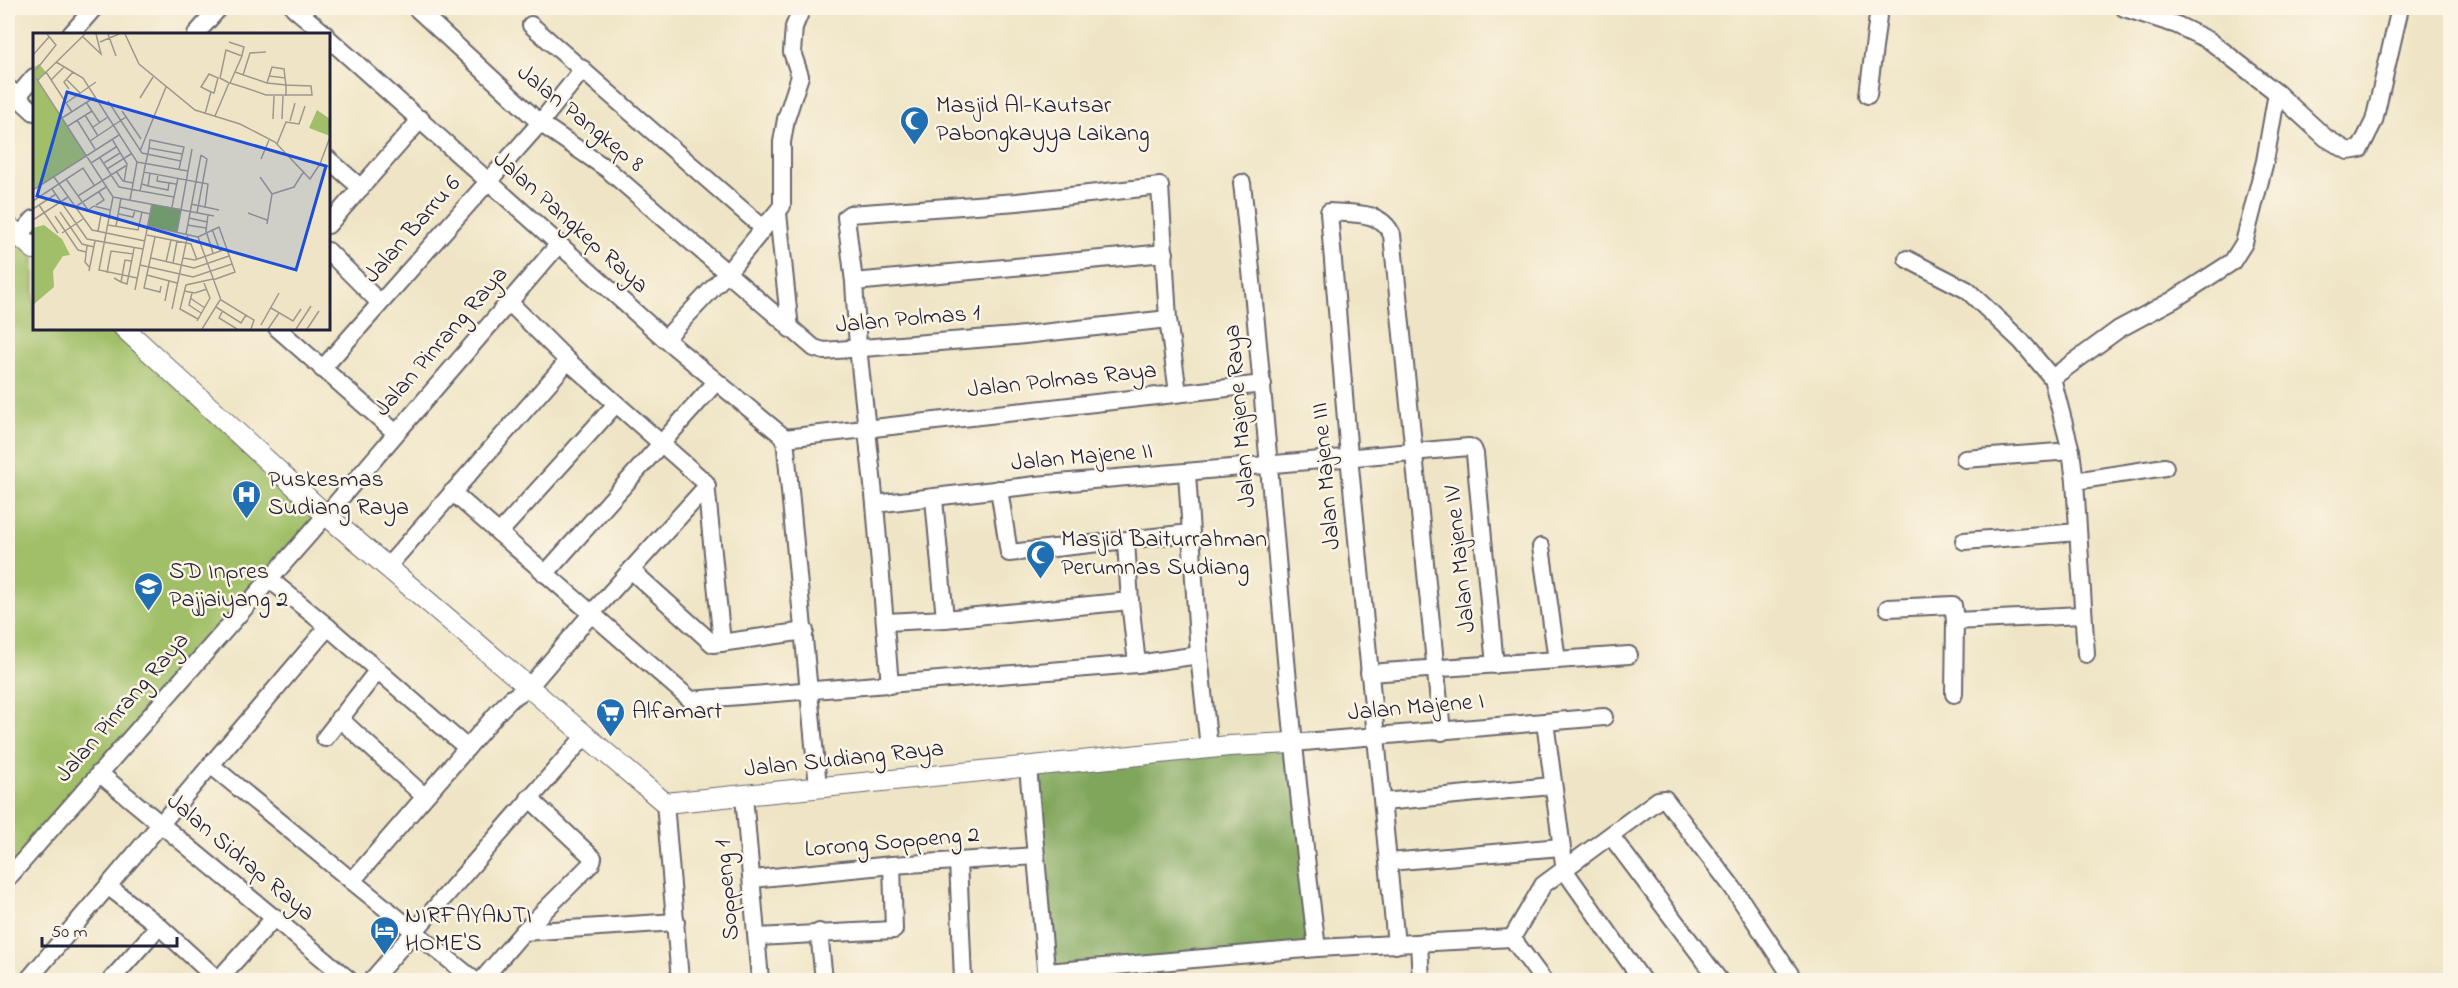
<svg xmlns="http://www.w3.org/2000/svg" width="2458" height="988" viewBox="0 0 2458 988" font-family="'Indie Flower',sans-serif">
<rect width="100%" height="100%" fill="#fcf5e5"/>
<filter id="ink" filterUnits="userSpaceOnUse"><feTurbulence type="fractalNoise" baseFrequency=".0167" numOctaves="2"/><feDisplacementMap in="SourceGraphic" scale="12" xChannelSelector="R" yChannelSelector="G"/><feConvolveMatrix kernelMatrix="1 2 1 2 8 2 1 2 1" color-interpolation-filters="sRGB"/></filter>
<filter id="wash" filterUnits="userSpaceOnUse"><feTurbulence type="fractalNoise" baseFrequency=".008" numOctaves="4" result="noise"/><feDisplacementMap in="SourceGraphic" scale="24" xChannelSelector="R" yChannelSelector="G"/><feGaussianBlur stdDeviation="1.35" result="paint"/><feColorMatrix in="noise" values="0 0 0 0 0 0 0 0 0 0 0 0 0 0 0 0 0 1.4 0 .05"/><feComposite in="paint" operator="in"/></filter>
<g filter="url(#wash)">
<rect width="100%" height="100%" fill="#efe5c6"/>
<polygon fill="#a0bf68" stroke="#617052" stroke-width="1.5" points="8,226 34,249 34,328 124,329 326,515 8,878"/>
<polygon fill="#80a65c" stroke="#51644c" stroke-width="1.5" points="1292,743 1317,948 1047,972 1028,767"/>
</g>
<g filter="url(#ink)">
<g fill="none" stroke-linecap="round" stroke-linejoin="round">
<defs>
<g id="minor">
<polyline points="294,8 325,34"/>
<polyline points="416,8 540,123 607,169 814,348 824,351 1015,336 1168,319"/>
<polyline points="2124,8 2177,25 2210,41 2277,93 2326,138 2348,151 2360,149 2374,121 2400,8"/>
<polyline points="531,25 763,228"/>
<polyline points="71,34 94,8"/>
<polyline points="196,34 219,8"/>
<polyline points="328,38 665,339 785,438"/>
<polyline points="8,88 34,112"/>
<polyline points="1868,95 1879,8"/>
<polyline points="17,97 34,77"/>
<polyline points="328,159 361,188"/>
<path d="M1242,183C1270,438 1284,694 1317,948"/>
<polyline points="778,213 790,329"/>
<polyline points="328,225 421,119"/>
<polyline points="19,236 34,219"/>
<polyline points="328,251 380,303"/>
<polyline points="1907,259 1967,290 2022,342 2052,378 2071,451 2075,481 2086,654"/>
<polyline points="854,282 846,217 850,214 1017,202 1160,186 1168,319 1178,393"/>
<polyline points="508,301 568,361 706,483 722,643"/>
<polyline points="277,328 396,433"/>
<polyline points="665,339 727,273 782,206 782,142 786,119 800,76 792,52 794,27 802,8"/>
<polyline points="322,369 540,123 583,69"/>
<polyline points="2052,378 2119,329 2173,300 2232,262 2244,243 2265,161 2277,93"/>
<polyline points="785,438 1263,384"/>
<polyline points="785,438 818,787"/>
<polyline points="1965,459 2071,451"/>
<polyline points="1187,473 1199,655"/>
<polyline points="2075,481 2165,467"/>
<polyline points="999,489 1009,553 1190,533"/>
<polyline points="452,492 691,700 1137,664 1199,655 1209,748"/>
<polyline points="875,504 858,347 854,282 1165,253"/>
<polyline points="499,533 616,404"/>
<polyline points="1964,541 2078,532"/>
<polyline points="1541,547 1557,660"/>
<polyline points="388,566 568,361"/>
<polyline points="631,570 713,644 805,631"/>
<polyline points="545,574 716,382"/>
<polyline points="268,578 328,627"/>
<polyline points="1130,601 1137,664"/>
<polyline points="1888,608 1953,605 1955,621 2082,615"/>
<polyline points="945,619 1130,601 1126,542"/>
<polyline points="886,622 945,619 934,499"/>
<polyline points="1369,673 1629,655"/>
<polyline points="890,685 875,504 1036,485 1469,447 1473,449 1475,454 1495,665"/>
<polyline points="1954,694 1955,621"/>
<polyline points="339,718 424,796"/>
<polyline points="1545,722 1565,871 1642,980"/>
<polyline points="325,738 378,670"/>
<polyline points="1292,743 1604,717"/>
<polyline points="212,766 352,881 499,711 512,698 528,688 592,613 707,486"/>
<polyline points="1028,767 1047,980"/>
<polyline points="99,773 349,980"/>
<polyline points="744,796 760,980"/>
<polyline points="1383,802 1552,786"/>
<polyline points="665,803 680,980"/>
<polyline points="1611,836 1719,980"/>
<polyline points="958,860 963,980"/>
<polyline points="1389,862 1561,847"/>
<polyline points="8,878 326,515 559,244"/>
<polyline points="753,879 892,865 1036,856"/>
<polyline points="352,881 474,980"/>
<polyline points="109,887 159,926 218,980"/>
<polyline points="523,932 591,864 593,858 529,798"/>
<polyline points="819,932 824,980"/>
<polyline points="757,937 894,930 892,865"/>
<polyline points="1512,938 1543,885 1658,800 1665,799 1733,888 1794,980"/>
<polyline points="1512,938 1543,980"/>
<polyline points="1419,943 1421,980"/>
<path d="M1396,945L1349,456L1329,212C1353,214 1381,210 1392,235L1442,732"/>
<polyline points="1047,972 1317,948 1512,938"/>
<polyline points="28,980 328,627 467,748"/>
<polyline points="111,980 159,926"/>
<polyline points="218,980 275,917"/>
<polyline points="372,980 584,737"/>
<polyline points="482,980 523,932 676,922"/>
</g>
<g id="tertiary">
<polyline points="8,226 34,249"/>
<polyline points="124,328 326,515 665,803 1229,746 1292,743"/>
</g>
</defs>
<use href="#minor" stroke="#6a666c" stroke-width="20"/>
<use href="#tertiary" stroke="#6a666c" stroke-width="22"/>
<use href="#minor" stroke="#fff" stroke-width="16"/>
<use href="#tertiary" stroke="#fff" stroke-width="20"/>
</g>
</g>
<defs>
<symbol id="mosque-pin" viewBox="-11 -11 22 30"><path d="M0 17L-7.5 6A9.5 9.5 0 1 1 7.5 6Z" fill="#1f6fb2" stroke="#fcf5e5"/><path d="M3.5-4.9A6 6 0 1 0 3.5 4.9A5 5 0 1 1 3.5-4.9Z" fill="#fff"/></symbol>
<symbol id="hospital-pin" viewBox="-11 -11 22 30"><path d="M0 17L-7.5 6A9.5 9.5 0 1 1 7.5 6Z" fill="#1f6fb2" stroke="#fcf5e5"/><path d="M-5-5h3v3.5h4V-5h3V5h-3V1.5h-4V5h-3Z" fill="#fff"/></symbol>
<symbol id="school-pin" viewBox="-11 -11 22 30"><path d="M0 17L-7.5 6A9.5 9.5 0 1 1 7.5 6Z" fill="#1f6fb2" stroke="#fcf5e5"/><path d="M0-5L7-2L0 1L-7-2ZM-4 1L0 2.5L4 1V4Q0 6-4 4Z" fill="#fff"/></symbol>
<symbol id="supermarket-pin" viewBox="-11 -11 22 30"><path d="M0 17L-7.5 6A9.5 9.5 0 1 1 7.5 6Z" fill="#1f6fb2" stroke="#fcf5e5"/><path d="M-6-5.5h2.5l.6 2H6L4.5 2H-2.5L-4.4-4H-6ZM-1.5 3.2a1.3 1.3 0 1 0 .1 0ZM3 3.2a1.3 1.3 0 1 0 .1 0Z" fill="#fff"/></symbol>
<symbol id="hotel-pin" viewBox="-11 -11 22 30"><path d="M0 17L-7.5 6A9.5 9.5 0 1 1 7.5 6Z" fill="#1f6fb2" stroke="#fcf5e5"/><path d="M-6-4.5h1.5V1H6V5H4.5V3h-9V5H-6ZM-4 0a1.8 1.8 0 1 1 3.6 0ZM.5 0V-2.5h3Q6-2.5 6 0Z" fill="#fff"/></symbol>
</defs>
<g fill-rule="evenodd">
<use href="#mosque-pin" x="898" y="104" width="33" height="45"/>
<use href="#hospital-pin" x="230" y="478" width="33" height="45"/>
<use href="#mosque-pin" x="1024" y="538" width="33" height="45"/>
<use href="#school-pin" x="132" y="570" width="33" height="45"/>
<use href="#supermarket-pin" x="594" y="696" width="33" height="45"/>
<use href="#hotel-pin" x="368" y="914" width="33" height="45"/>
</g>
<g text-anchor="middle" dominant-baseline="central" stroke-width="5" stroke-linejoin="round" paint-order="stroke">
<g font-size="24" fill="#22223b" stroke="#fcf5e5" text-anchor="start">
<text x="936" y="106">Masjid Al-Kautsar<tspan x="936" dy="28">Pabongkayya Laikang</tspan></text>
<text x="268" y="480">Puskesmas<tspan x="268" dy="28">Sudiang Raya</tspan></text>
<text x="1061" y="540">Masjid Baiturrahman<tspan x="1061" dy="28">Perumnas Sudiang</tspan></text>
<text x="169" y="572">SD Inpres<tspan x="169" dy="28">Pajjaiyang 2</tspan></text>
<text x="632" y="712">Alfamart</text>
<text x="405" y="916">NIRFAYANTI<tspan x="405" dy="28">HOME'S</tspan></text>
</g>
<g font-size="24" fill="#22223b" stroke="#fcf5e5">
<text transform="translate(580 119) rotate(39)">Jalan Pangkep 8</text>
<text transform="translate(570 223) rotate(42)">Jalan Pangkep Raya</text>
<text transform="translate(413 230) rotate(-49)">Jalan Barru 6</text>
<text transform="translate(908 320) rotate(-5)">Jalan Polmas 1</text>
<text transform="translate(442 342) rotate(-49)">Jalan Pinrang Raya</text>
<text transform="translate(1062 381) rotate(-6)">Jalan Polmas Raya</text>
<text transform="translate(1241 416) rotate(-95)">Jalan Majene Raya</text>
<text transform="translate(1082 458) rotate(-5)">Jalan Majene II</text>
<text transform="translate(1327 476) rotate(-95)">Jalan Majene III</text>
<text transform="translate(1461 559) rotate(-96)">Jalan Majene IV</text>
<text transform="translate(123 708) rotate(-49)">Jalan Pinrang Raya</text>
<text transform="translate(1416 708) rotate(-5)">Jalan Majene I</text>
<text transform="translate(844 760) rotate(-6)">Jalan Sudiang Raya</text>
<text transform="translate(892 843) rotate(-5)">Lorong Soppeng 2</text>
<text transform="translate(240 858) rotate(40)">Jalan Sidrap Raya</text>
<text transform="translate(728 890) rotate(-95)">Soppeng 1</text>
</g>
</g>
<g transform="translate(33 33)">
<rect width="297" height="297" fill="#efe5c6"/>
<path d="M6,31L13,39L4,47L53,123L0,157V35ZM284,77L297,86V103L276,95ZM11,192L29,206L37,222L30,223L20,238L21,254L0,272V195Z" fill="#a0bf68"/>
<path d="M119,171L148,176L144,199L115,193Z" fill="#80a65c"/>
<path fill="none" stroke="#9d978e" stroke-width="1.5" d="M75,1L83,23M92,1L106,31L162,77L207,91L242,109L277,146L287,131L297,134M50,4L68,21L63,1M67,9L86,1M196,9L211,14L209,22M0,22L16,4M23,29L50,45L104,129M3,37L23,12L14,1M13,39L39,79M202,39L234,50L239,34L251,36L252,45L236,43M210,42L217,20L233,19M3,45L80,164L181,183M33,46L47,60M18,47L31,34M4,48L52,1M197,50L209,23L193,17L187,45L196,50H197L213,55L233,62H279L278,53L253,52L252,45M234,50L253,52V63M36,56L31,49L40,39M107,65L120,44M75,68L109,120L148,128M53,69L67,90M33,70L63,49M89,78L108,106M172,81L178,59L168,54L176,41L185,45L181,60L178,59M52,82L65,103M182,83L196,50M29,85L62,64M240,86L241,63M249,86L250,63M44,87L62,116M257,88L262,70M35,93L59,78M60,94L75,84M79,106L94,131L91,149M57,108L93,84M244,111L253,89L266,91L272,73M116,115L117,107L151,114L146,136M107,118L133,54M67,125L86,154L141,164L139,174M228,126L236,107M104,129L155,138M58,130L83,114M71,130L87,120M287,131L297,104M74,136L98,121M83,138L90,148L100,150M111,138L116,115L149,121M125,141L124,148L143,151M21,144L59,197L112,208M227,144L239,161L234,191M33,146L45,163L94,132M109,151L115,153L117,140M115,153L135,157L136,150M19,156L54,206L110,216M0,157L86,102M107,158L111,139L175,151L172,174M239,161L261,154L271,138M45,163L55,177L61,173L77,177M80,164L66,237L104,245M141,164L145,145M97,167L104,129M0,168L50,135L61,152M158,171L186,177M6,172L25,200M63,172L71,167L66,159M42,174L73,154M87,174L117,181M0,176L23,161M27,179L49,211L61,214M164,180L174,126L168,122M215,180L234,187M86,181L100,184L102,177M175,182L173,198L180,220M22,183L45,217L53,219M156,185L174,189M0,187L35,164M75,192L105,197L109,179M154,192L173,195M83,193L88,165M115,193L165,204M179,196L187,218M65,198L68,182L76,183M144,199L159,116M29,200L50,186M153,201L168,122M114,202L158,211L164,227M122,204L111,255L127,259L128,253M165,204L188,267L221,287L218,296M165,204L186,194L202,239L180,247M54,213L52,229L57,235M118,225L161,235L196,223M150,225L162,227L193,216M133,229L138,207M140,230L144,208M107,232L160,244L199,231M56,238L62,208M74,240L78,218L100,221L101,215M114,242L144,250M81,245L88,249L92,227L98,228M88,249L94,251L100,221M102,257L119,171M151,258L162,260L174,256M159,260L156,272L168,280M157,265L172,275M132,268L136,248M183,274L208,290L213,282M238,275L260,288L268,276M139,276L155,201M189,279L186,285L204,296M165,286L147,276L153,252L180,246M164,288L177,265L171,250M228,292L246,260M169,296L187,267M235,296L246,280M263,296L278,273M274,296L286,278"/>
<path fill="#1d4ed8" fill-opacity="0.15" stroke="#1d4ed8" stroke-width="3" d="M34,59L293,133L263,237L4,163Z"/>
<rect width="297" height="297" fill="none" stroke="#22223b" stroke-width="3"/>
</g>
<rect width="2458" height="988" fill="none" stroke="#fcf5e5" stroke-width="30"/>
<path d="M42 937v9h135v-9" fill="none" stroke="#22223b" stroke-width="3"/>
<text x="51" y="937" font-size="18" fill="#22223b" stroke="#fcf5e5" stroke-width="4.5" paint-order="stroke">50 m</text>
</svg>
